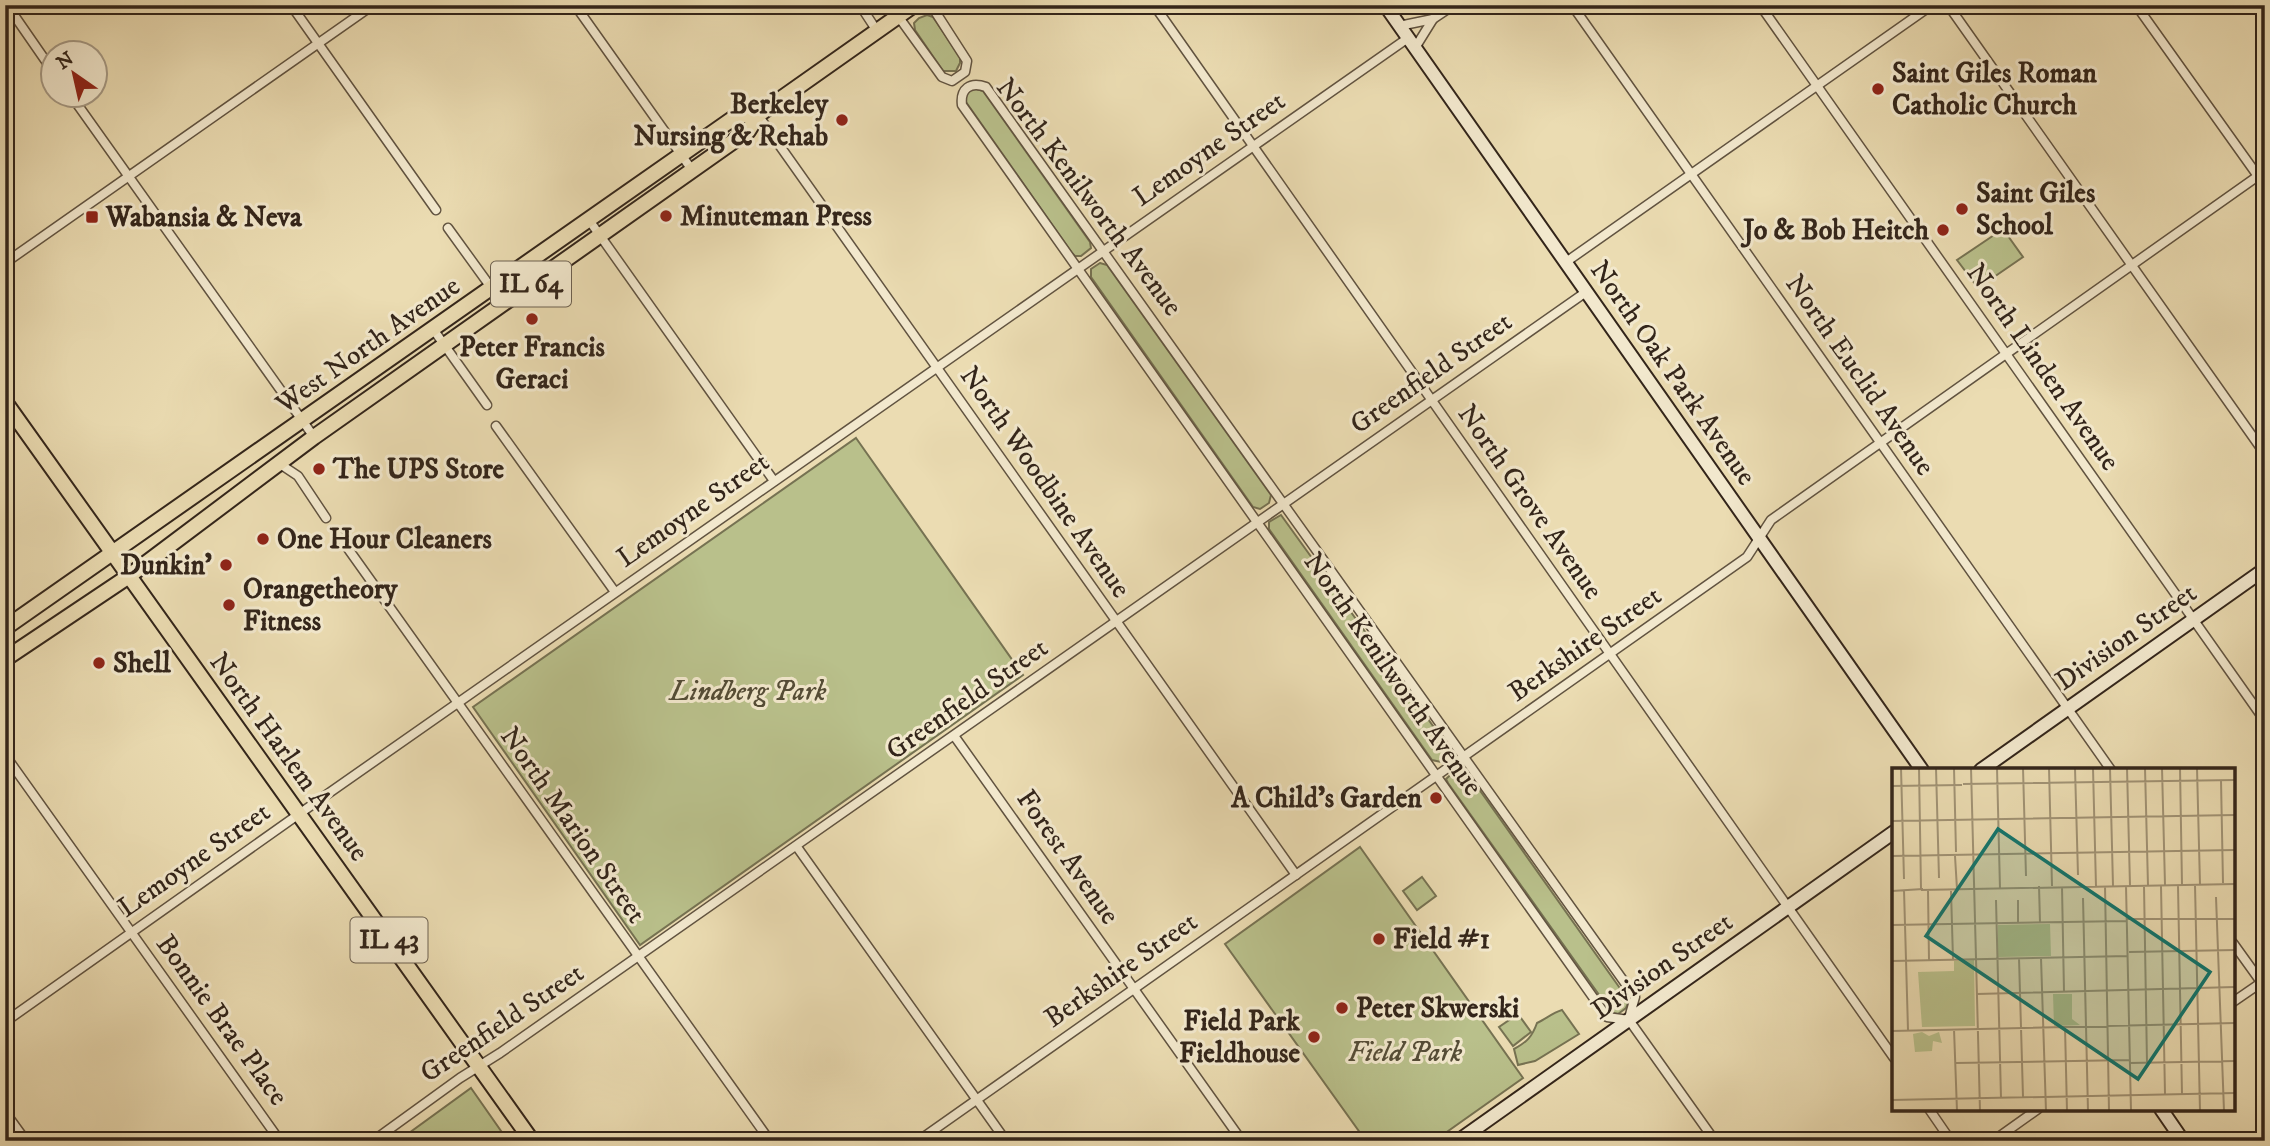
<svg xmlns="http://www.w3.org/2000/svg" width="2270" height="1146" viewBox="0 0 2270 1146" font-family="'IM FELL DW Pica',serif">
<rect width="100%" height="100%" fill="#ebdcb2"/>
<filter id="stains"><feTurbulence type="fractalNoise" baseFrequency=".00286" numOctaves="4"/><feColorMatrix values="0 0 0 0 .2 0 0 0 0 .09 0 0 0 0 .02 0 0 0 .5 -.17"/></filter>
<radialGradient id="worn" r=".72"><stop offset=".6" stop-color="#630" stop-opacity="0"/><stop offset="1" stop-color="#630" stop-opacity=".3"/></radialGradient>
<g fill="#b9c08b" stroke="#767252" stroke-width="2">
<polygon points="927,15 933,17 960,57 960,63 956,71 943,71 915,30 914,23 919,18"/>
<polygon points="973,88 983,91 1090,242 1091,248 1081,256 1075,256 1072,253 966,102 966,95"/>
<polygon points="2003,229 2023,257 1978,288 1957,260"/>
<polygon points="1100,263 1107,265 1271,495 1269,503 1260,509 1253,507 1091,277 1091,269"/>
<polygon points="856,438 1023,675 640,945 473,707"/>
<polygon points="1281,515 1451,751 1450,756 1441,762 1432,760 1269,529 1269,522"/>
<polygon points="1458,768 1464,768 1629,1001 1626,1008 1618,1014 1612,1013 1448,783 1446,779"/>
<polygon points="1360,847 1523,1078 1434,1141 1366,1141 1225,944"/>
<polygon points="1422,877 1436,896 1417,910 1403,891"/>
<path d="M1562,1010L1579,1034L1535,1061L1518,1065L1514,1049C1527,1042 1532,1037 1537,1023C1546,1019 1552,1013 1562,1010Z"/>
<polygon points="1518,1014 1531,1032 1513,1046 1499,1027"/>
<polygon points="471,1088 508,1141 398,1141"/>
</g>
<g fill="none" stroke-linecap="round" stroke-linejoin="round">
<defs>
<g id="street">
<polyline points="7,5 52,70"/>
<polyline points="291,5 436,210"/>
<polyline points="575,5 692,170"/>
<polyline points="860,5 877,31"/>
<polyline points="1154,5 1894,1058"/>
<polyline points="1572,5 2111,770"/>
<polyline points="1760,5 2265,721"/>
<polyline points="1948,5 2265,454"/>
<polyline points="2136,5 2265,186"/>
<polyline points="898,16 942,77 952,81 965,72 967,61 931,5"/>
<polyline points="1399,26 1433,19 1454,5"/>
<polyline points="1415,48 1433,19"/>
<polyline points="70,94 314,437"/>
<polyline points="758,115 1296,875"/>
<polyline points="589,220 774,481"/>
<polyline points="448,228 503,304"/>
<polyline points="1566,262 1932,5"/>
<polyline points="5,263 373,5"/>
<polyline points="433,329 487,405"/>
<polyline points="496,426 615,592"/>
<polyline points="280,464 298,476 326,518"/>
<polyline points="339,536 770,1141"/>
<polyline points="955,737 1242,1141"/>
<polyline points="5,755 280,1141"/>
<polyline points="797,847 1006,1141"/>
<polyline points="2233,943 2261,982"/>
<polyline points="2233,1002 2265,980"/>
<path d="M1629,1018L1635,997L986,87C970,81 960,89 962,105L1607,1017L1629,1020L1715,1141"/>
<polyline points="5,1022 299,814 1408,38"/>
<polyline points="1929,1109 1951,1141"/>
<polyline points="5,1112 26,1141"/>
<polyline points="1476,1128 1486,1141"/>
<polyline points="373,1141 460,1078 500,1053 1586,292"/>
<polyline points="918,1141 1747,557 1771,520 2265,171"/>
<polyline points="1993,1141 2038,1109"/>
</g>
<g id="secondary">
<polyline points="1385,5 1922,770"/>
<polyline points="1981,770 2265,569"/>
<polyline points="2161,1109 2183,1141"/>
<polyline points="1458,1141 1894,832"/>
</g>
<g id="primary">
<polyline points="5,402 532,1141"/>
<polyline points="5,628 738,115 758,115"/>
<polyline points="5,659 129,576 314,437 748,131 758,115 914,5"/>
</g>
</defs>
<use href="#street" stroke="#615340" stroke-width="11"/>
<use href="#secondary" stroke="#33251a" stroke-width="16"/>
<use href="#primary" stroke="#33251a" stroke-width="18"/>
<use href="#street" stroke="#f2e8cd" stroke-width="8"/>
<use href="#secondary" stroke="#f2e8cd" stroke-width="12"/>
<use href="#primary" stroke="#ebdcb2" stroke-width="14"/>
</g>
<g fill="#8f2418" stroke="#f2e8cd" stroke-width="2.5">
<circle cx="1878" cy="89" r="7"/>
<circle cx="842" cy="120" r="7"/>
<circle cx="1962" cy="209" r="7"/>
<circle cx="666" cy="216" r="7"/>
<rect x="85" y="210" width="14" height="14" rx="3.5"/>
<circle cx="1943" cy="230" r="7"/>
<circle cx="532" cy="319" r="7"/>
<circle cx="319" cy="469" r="7"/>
<circle cx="263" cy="539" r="7"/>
<circle cx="226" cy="565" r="7"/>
<circle cx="229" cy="605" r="7"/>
<circle cx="99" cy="663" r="7"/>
<circle cx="1436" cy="798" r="7"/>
<circle cx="1379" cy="939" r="7"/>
<circle cx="1342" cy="1008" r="7"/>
<circle cx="1314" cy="1037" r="7"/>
</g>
<g text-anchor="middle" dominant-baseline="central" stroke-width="6" stroke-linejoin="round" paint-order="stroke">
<g fill="#f2e8cd" stroke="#6c6050" stroke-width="2">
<rect x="491" y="261.5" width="80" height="45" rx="5"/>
<rect x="350.5" y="917.5" width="77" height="45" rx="5"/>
</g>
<g font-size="26" font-weight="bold" fill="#33251a">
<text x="531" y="284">IL 64</text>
<text x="389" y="940">IL 43</text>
</g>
<g font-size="28" font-weight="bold" fill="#33251a" stroke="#f2e8cd" text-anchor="start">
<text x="1892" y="73">Saint Giles Roman<tspan x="1892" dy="32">Catholic Church</tspan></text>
<text x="828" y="104" text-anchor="end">Berkeley<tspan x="828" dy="32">Nursing &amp; Rehab</tspan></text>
<text x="1976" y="193">Saint Giles<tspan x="1976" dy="32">School</tspan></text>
<text x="680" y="216">Minuteman Press</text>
<text x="106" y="217">Wabansia &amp; Neva</text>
<text x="1929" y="230" text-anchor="end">Jo &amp; Bob Heitch</text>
<text x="532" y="347" text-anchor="middle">Peter Francis<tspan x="532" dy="32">Geraci</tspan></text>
<text x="333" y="469">The UPS Store</text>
<text x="277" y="539">One Hour Cleaners</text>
<text x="212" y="565" text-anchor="end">Dunkin'</text>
<text x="243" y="589">Orangetheory<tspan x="243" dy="32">Fitness</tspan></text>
<text x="113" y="663">Shell</text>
<text x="1422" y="798" text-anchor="end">A Child's Garden</text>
<text x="1393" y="939">Field #1</text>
<text x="1356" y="1008">Peter Skwerski</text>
<text x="1300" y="1021" text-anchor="end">Field Park<tspan x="1300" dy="32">Fieldhouse</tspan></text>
</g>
<g font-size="28" fill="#33251a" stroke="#f2e8cd">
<text transform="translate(1209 149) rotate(-35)">Lemoyne Street</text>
<text transform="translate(1089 197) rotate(53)">North Kenilworth Avenue</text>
<text transform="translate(368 345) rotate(-35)">West North Avenue</text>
<text transform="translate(2043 367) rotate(55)">North Linden Avenue</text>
<text transform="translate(1431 373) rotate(-35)">Greenfield Street</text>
<text transform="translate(1673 373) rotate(55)">North Oak Park Avenue</text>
<text transform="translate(1860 375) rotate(55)">North Euclid Avenue</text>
<text transform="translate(1045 482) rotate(55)">North Woodbine Avenue</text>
<text transform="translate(1530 502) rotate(55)">North Grove Avenue</text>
<text transform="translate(693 510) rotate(-35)">Lemoyne Street</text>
<text transform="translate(2126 637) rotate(-35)">Division Street</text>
<text transform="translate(1585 644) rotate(-35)">Berkshire Street</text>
<text transform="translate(1393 674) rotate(55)">North Kenilworth Avenue</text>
<text transform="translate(967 699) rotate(-35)">Greenfield Street</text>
<text transform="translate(289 757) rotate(54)">North Harlem Avenue</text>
<text transform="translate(573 825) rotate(55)">North Marion Street</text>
<text transform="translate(1068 857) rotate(55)">Forest Avenue</text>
<text transform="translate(194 860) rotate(-35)">Lemoyne Street</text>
<text transform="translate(1662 966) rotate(-35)">Division Street</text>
<text transform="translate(1121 970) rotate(-35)">Berkshire Street</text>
<text transform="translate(222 1020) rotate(54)">Bonnie Brae Place</text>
<text transform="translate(502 1023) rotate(-34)">Greenfield Street</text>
</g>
<g font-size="28" font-style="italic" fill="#544c36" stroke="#f2e8cd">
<text x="748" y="691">Lindberg Park</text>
<text x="1405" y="1052">Field Park</text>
</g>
</g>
<g transform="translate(1892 768)">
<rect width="343" height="343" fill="#ebdcb2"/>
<path d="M158,156L159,188L106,189V157ZM82,192L83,258L30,259L26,204L62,203V193ZM161,226H180V251L188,257L162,258ZM30,264L37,268L47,264L50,275L41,273L40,283L23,284L21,266Z" fill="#b9c08b"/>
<path fill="none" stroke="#a19375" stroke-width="2" d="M9,0L12,111M27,0L29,121M44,0L47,110M62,0L64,84M79,0L88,343M105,0L108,121M131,0L134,108M157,0L160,118M183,0L186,107M201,0L204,119M218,0L221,118M235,0L238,118M253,0L256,118M270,0L273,117M288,0L290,117M305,0L308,117M329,12L331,115M71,16L343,12M0,18L70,17M0,53L343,47M0,88L343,82M63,88L65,121M303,117L308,343M147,118L148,155M213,118L217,343M234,118L239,343M252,118L255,295M269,118L273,326M286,118L290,326M170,119L172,224M12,122L16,262M29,122L343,116M0,123L31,121M36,123L37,192M59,123L61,191M324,129L332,343M191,130L196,343M191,130L194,259M104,132L109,330M126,132V155M235,151H343M0,157L235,153M237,184L343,182M127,190L131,329M149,190L154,343M0,193L236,188M85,226L343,219M173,259L175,343M62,261L65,343M0,263L343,255M64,295L238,292M238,295L343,293M0,332L343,325"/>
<path fill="#0f766e" fill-opacity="0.15" stroke="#0f766e" stroke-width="3.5" d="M106,61L318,204L246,311L34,168Z"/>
<rect width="343" height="343" fill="none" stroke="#33251a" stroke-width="3.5"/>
</g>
<rect width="2270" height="1146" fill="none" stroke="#ebdcb2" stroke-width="28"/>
<rect x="7" y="7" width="2256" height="1132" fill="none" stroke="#33251a" stroke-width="3.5"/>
<rect x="14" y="14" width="2242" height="1118" fill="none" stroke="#33251a" stroke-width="2"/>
<g transform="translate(74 74) rotate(326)"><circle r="33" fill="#f2e8cd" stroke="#a69a85" stroke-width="2"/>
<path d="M0-5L12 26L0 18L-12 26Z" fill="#8f2418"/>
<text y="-10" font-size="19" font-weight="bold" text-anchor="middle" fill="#33251a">N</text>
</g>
<rect width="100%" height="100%" filter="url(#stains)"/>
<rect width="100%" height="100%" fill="url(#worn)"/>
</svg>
